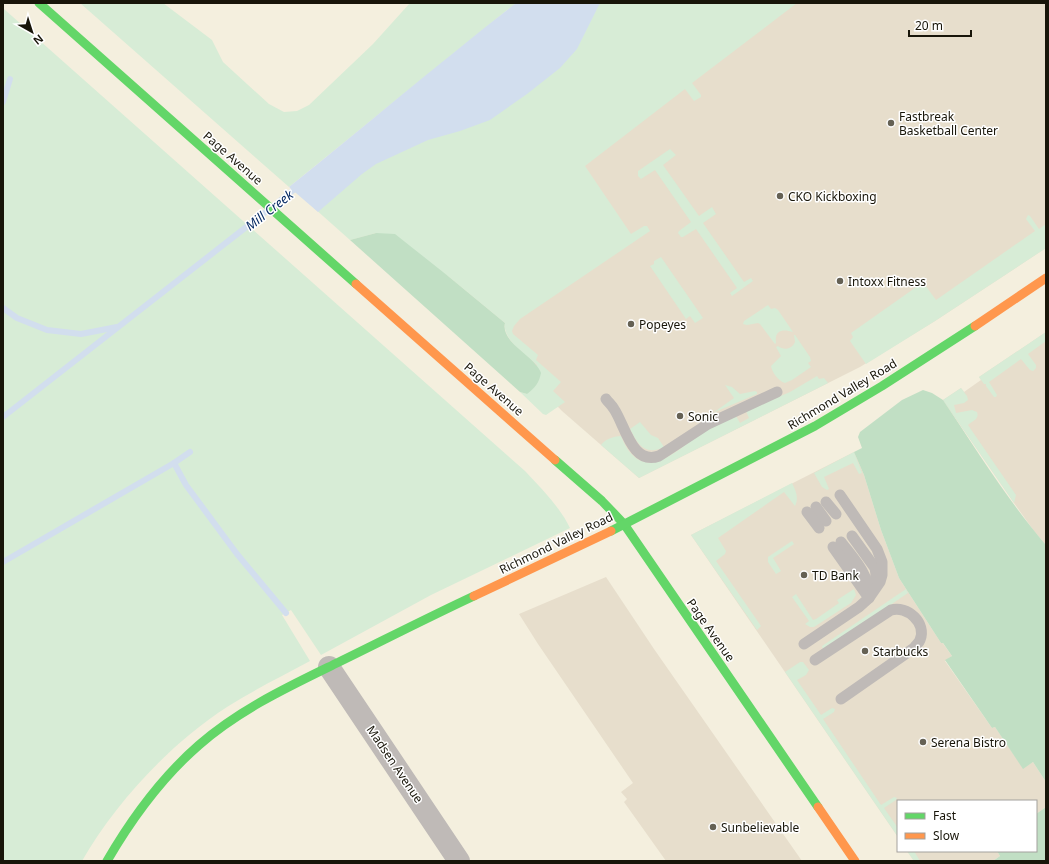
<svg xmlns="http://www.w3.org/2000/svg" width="1049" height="864" viewBox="0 0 1049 864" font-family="'Noto Sans',sans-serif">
<rect width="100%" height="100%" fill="#f4efde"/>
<g fill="#e7decc">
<polygon points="784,3 1046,3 1046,248 935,321 860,367 639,478 562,411 537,385 505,323 576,164"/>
<polygon points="1046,332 1046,545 1034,531 1014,503 943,400 961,388 964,392 981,380 979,377"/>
<polygon points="854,452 864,475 881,530 899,578 941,643 942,642 952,656 945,661 992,728 995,727 1023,768 1033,762 1046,782 1046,807 1036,814 1036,801 898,801 898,837 691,535"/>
<polygon points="606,577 654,649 802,861 666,861 624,802 627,799 621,792 633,783 538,644 519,614"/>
<polygon points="907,851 997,851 1000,856 993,861 914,861"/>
</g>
<g fill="#d7ecd6">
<path d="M80,3H163L212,40L223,62L269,104L284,112L297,111L309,105L373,44L410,3H516C440,64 365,126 289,187Z"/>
<path d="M579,3H797L692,83L701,95V97L694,101L685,89L585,166L631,234L644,226H647L650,231L520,319L514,326L512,331L513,334L538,355L536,360L561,382L553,391L565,402L546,415L543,414L520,392L527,394L537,365C526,355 502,339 505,323L448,276L376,233L350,240L314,208L357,168Z"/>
<path d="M4,9L525,471C541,488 560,507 570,528L431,595L321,655L291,610L282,615L310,661C282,676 254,690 227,707C170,744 116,802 82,861H3Z"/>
<polygon points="670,149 676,155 663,165 699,216 712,207 716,214 703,223 744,282 751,278 753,281 732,296 730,293 737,288 696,229 683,237 681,237 678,233 679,231 691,222 655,170 641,179 638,176 638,171"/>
<polygon points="1028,215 1030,216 1039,229 1046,224 1046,248 935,321 866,364 850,341 853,337 851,333 922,283 925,285 936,300 1035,231 1026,219"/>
<polygon points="661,257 703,318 695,323 690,316 686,319 650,266 654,264 654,261"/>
<path d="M768,305L771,309L775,308L778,310L793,332C784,329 774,329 776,343L775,344L760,324L758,323L747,325L743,324L744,321Z"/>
<polygon points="1046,332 1046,341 1028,354 1036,365 1036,368 1033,371 1030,370 1021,359 989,382 997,395 996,397 994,397 986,386 986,384 984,384 979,377"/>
<path d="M794,335H795L810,357L811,361L808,363L811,367L792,380L785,383C778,381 772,372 771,366L781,356L776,347L778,346C784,351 792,349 795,342Z"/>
<path d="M817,376L819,379L824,378L828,383L639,478L601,445C605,439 615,436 621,436C625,446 630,455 639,460C661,471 688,441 705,430C715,424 726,421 736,416L740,423L749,418L746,411L790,392Z"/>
<polygon points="725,385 732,387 740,394 755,391 757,392 757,394 715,412 703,420 734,398"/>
<path d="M961,388L967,396L968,400L964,403L954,405L956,413L972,410L977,412C980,419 972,421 968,425L1016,495L1014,503L943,400Z"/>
<path d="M640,422L651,435L658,438L664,447C645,456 638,445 630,429Z"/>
<polygon points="854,452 862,473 859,474 853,463 824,477 829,489 827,490 822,487 814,473"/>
<path d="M792,483C796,491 799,498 795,506L784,492L718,538L726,551L725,554L716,561L761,626L757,630L691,535Z"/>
<polygon points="792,541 794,544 773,558 781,571 776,574 768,562 768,557"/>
<polygon points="854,589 856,595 851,603 814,627 810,627 805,624 809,621 792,597 796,594 813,620 816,619 839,603 837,600"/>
<polygon points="906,589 908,593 827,648 823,649 822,646"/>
<polygon points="800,662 803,662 809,670 806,675 797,680 821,715 832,708 835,709 834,712 823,719 881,805 894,797 897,798 896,800 884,808 898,828 898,837 785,672"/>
<polygon points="907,851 914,851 920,861 914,861"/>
</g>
<g fill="#c1dfc4">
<path d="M376,233L395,234L448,276L505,323C501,340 527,353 536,365C538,367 540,370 541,373C539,383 535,388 527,394L520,392L350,240Z"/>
<path d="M923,390L932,393L943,400C976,449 1008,501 1046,545V782L1033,762L1023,769L995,727L992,728L945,660L952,656L943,643H941L899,578L881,530L864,475L854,452L862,448L858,437L860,432L902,400Z"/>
<polygon points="1046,807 1046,861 993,861 1000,856 997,851 1036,851 1036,814"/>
</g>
<path fill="#d2deee" d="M516,3H601L599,5L577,49L560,68L527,94L490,120L460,131L428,140L376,164L362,174L318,212L289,187C365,126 439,63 516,3Z"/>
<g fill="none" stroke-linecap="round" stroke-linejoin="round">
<g stroke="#d2deee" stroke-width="6">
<polyline points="3,102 10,79"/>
<polyline points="3,308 17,318 47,330 81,334 117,327"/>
<polyline points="3,417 300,185"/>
<polyline points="174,463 186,485 237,554 286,613"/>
<polyline points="3,562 174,463 190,452"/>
</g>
<g stroke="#bfbab7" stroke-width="11">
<path d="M606,399C608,402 612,405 614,409C625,425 632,466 659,456L708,424L777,392"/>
<polyline points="826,502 836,514"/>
<polyline points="816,507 826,521"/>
<polyline points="807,512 819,528"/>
<polyline points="852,536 875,568 876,574 875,583"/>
<path d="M841,542C853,558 869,574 869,595"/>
<polyline points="833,547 869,598"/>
<polyline points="804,644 859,607 869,598 880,582 882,575 882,562 877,549 840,495"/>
<path d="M815,660L891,610C907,605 927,623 920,640C919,643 916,645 914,648L841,699"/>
</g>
<polyline stroke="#bfbab7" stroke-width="22" points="329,667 459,861"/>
<g stroke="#63d668" stroke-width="9">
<polyline points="39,3 356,284"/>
<polyline points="555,460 602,501 624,524 818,807"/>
<polyline points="611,531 815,426 882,386 975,326"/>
<path d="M107,861C132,818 161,778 199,745C240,709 290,686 339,662C384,640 429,617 474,596"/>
</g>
<g stroke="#ff974d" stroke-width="9">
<polyline points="356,284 555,460"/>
<polyline points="975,326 1046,278"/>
<polyline points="474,596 611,531"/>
<polyline points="818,807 855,861"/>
</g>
</g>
<g fill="#656154" stroke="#fff" stroke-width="1.5">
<circle cx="891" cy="123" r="4"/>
<circle cx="780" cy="196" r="4"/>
<circle cx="840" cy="281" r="4"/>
<circle cx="631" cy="324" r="4"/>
<circle cx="680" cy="416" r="4"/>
<circle cx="804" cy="575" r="4"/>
<circle cx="865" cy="651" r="4"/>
<circle cx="923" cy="742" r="4"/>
<circle cx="713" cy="827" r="4"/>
</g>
<g text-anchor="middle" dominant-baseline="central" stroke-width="3" stroke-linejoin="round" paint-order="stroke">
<g font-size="12" fill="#181509" stroke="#fff" text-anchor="start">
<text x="899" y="116">Fastbreak<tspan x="899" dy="14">Basketball Center</tspan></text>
<text x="788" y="196">CKO Kickboxing</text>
<text x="848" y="281">Intoxx Fitness</text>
<text x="639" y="324">Popeyes</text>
<text x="688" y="416">Sonic</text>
<text x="812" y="575">TD Bank</text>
<text x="873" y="651">Starbucks</text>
<text x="931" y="742">Serena Bistro</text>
<text x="721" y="827">Sunbelievable</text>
</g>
<g font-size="12" fill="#181509" stroke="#fff">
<text transform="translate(233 158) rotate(41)">Page Avenue</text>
<text transform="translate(494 389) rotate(41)">Page Avenue</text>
<text transform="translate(842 394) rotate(-31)">Richmond Valley Road</text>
<text transform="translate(556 543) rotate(-26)">Richmond Valley Road</text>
<text transform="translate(711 630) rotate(55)">Page Avenue</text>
<text transform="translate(395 764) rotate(56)">Madsen Avenue</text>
</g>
<g font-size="13" font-style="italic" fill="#062a63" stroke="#fff">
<text transform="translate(269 210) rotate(-38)">Mill Creek</text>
</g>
</g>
<rect width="1049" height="864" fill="none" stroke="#181509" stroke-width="8"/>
<rect x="897" y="800" width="140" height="52" fill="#ffffff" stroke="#a3a19d"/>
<rect x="905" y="813" width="20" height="6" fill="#63d668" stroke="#a3a19d"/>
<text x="933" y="820" font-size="12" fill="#181509">Fast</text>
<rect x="905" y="833" width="20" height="6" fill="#ff974d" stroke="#a3a19d"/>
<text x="933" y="840" font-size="12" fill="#181509">Slow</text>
<g transform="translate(32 32) rotate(141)" stroke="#ffffff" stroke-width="3" paint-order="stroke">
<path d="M0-3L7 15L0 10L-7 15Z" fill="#181509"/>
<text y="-6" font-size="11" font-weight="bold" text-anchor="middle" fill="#181509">N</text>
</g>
<path d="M909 30v6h62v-6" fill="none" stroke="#181509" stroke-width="2"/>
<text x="915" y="30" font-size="12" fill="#181509" stroke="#ffffff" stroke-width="3" paint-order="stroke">20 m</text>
</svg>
